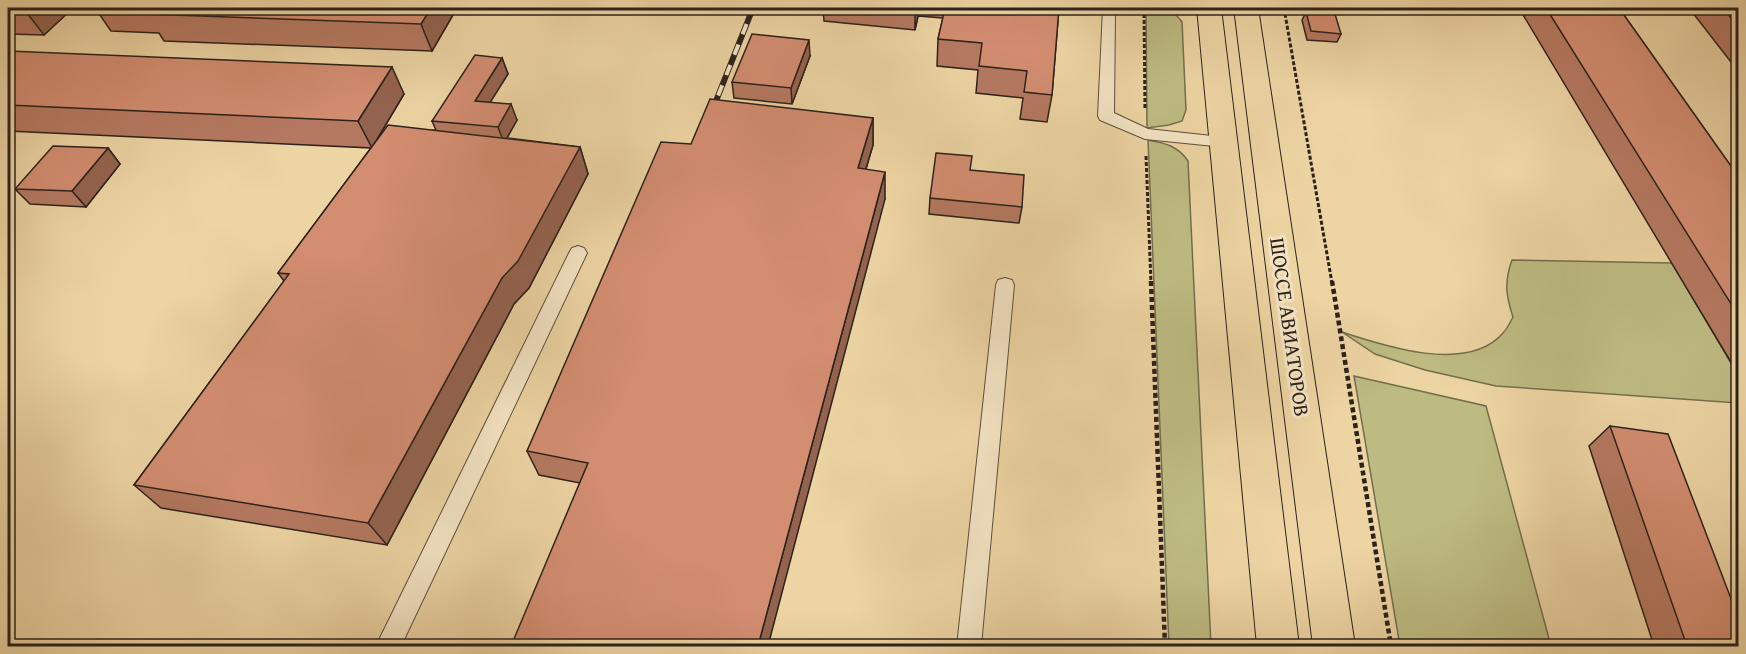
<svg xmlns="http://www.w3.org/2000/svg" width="1746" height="654" viewBox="0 0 1746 654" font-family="'Gentium Book Plus',serif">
<rect width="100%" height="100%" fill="#edd4a3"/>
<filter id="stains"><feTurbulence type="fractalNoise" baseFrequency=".00333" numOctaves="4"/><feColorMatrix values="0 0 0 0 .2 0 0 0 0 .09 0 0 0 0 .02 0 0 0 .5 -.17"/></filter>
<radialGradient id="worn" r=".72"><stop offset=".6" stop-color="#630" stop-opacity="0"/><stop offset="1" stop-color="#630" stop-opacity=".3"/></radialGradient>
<g fill="#bdbb82" stroke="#746e4e" stroke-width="1.5">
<path d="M1146,8C1163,7 1172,8 1182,22L1186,110L1182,121L1169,125L1147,128Z"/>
<path d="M1148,140C1165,143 1178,146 1188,161L1211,646H1169Z"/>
<path d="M1512,260L1672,263L1738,375V403L1496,386L1425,370L1375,354L1342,332C1384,346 1468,374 1503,333C1507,329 1510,323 1513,317C1506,296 1504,282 1512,260Z"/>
<polygon points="1354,376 1486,406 1551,646 1400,646"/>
</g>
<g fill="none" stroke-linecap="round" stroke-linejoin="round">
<defs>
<g id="service">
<polygon points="1103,8 1122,8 1115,12 1114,113 1148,129 1230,138 1232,142 1230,146 1224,147 1145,139 1100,120 1098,116"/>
<polygon points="578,246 584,248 587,253 401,646 376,646 569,253 572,248"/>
<polygon points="1005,278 1012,280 1014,285 981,646 957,646 996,285 998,280"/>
</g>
<g id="primary">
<polygon points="1197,8 1221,8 1299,646 1257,646"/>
<polygon points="1234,8 1258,8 1355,646 1313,646"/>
</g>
</defs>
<use href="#service" stroke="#5c4e3d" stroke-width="2"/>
<use href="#primary" stroke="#2c221b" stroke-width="2"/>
<g stroke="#2c221b" stroke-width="3" stroke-dasharray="4 2" stroke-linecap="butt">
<polyline points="1144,8 1145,109"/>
<polyline points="1284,8 1332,283"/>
<polyline points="1146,156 1151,283"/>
</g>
<g stroke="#2c221b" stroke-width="4.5" stroke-dasharray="5 3" stroke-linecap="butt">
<polyline points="1151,281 1165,646"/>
<polyline points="1332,281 1391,646"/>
</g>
<use href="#service" fill="#f3e3c3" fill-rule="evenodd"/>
<use href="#primary" fill="#edd4a3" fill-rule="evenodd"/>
<defs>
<polyline id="rail" points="710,116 753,8"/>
</defs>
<use href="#rail" stroke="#2c221b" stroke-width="6"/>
<use href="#rail" stroke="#f3e3c3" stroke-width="4" stroke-dasharray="11" stroke-linecap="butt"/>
</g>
<g fill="#b57961" stroke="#2c221b" stroke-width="1.5">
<polygon points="8,8 73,8 44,35 8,34"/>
<polygon points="95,8 457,8 432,51 164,41 159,33 111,31"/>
<polygon points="823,8 1059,8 1052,95 1047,122 1020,119 1023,98 976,93 978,70 937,66 938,39 943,18 918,16 915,30 824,21"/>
<polygon points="1519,8 1619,8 1738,176 1738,374"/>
<polygon points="1689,8 1738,8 1738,71"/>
<polygon points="1306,12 1341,34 1337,42 1307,40 1302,20"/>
<polygon points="8,51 404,94 379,136 436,130 432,121 502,58 508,74 490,102 517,120 507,138 580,147 588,174 529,288 514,304 387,545 161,508 134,485 284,281 278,273 371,148 8,131"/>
<polygon points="810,56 792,104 734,98 732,82"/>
<polygon points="873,118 873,145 866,169 885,199 580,483 539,475 527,451 691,144"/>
<polygon points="108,148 120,164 86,207 30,204 15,189"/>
<polygon points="970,170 1022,207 1019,223 929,214 930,198"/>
<polygon points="1610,426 1738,646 1654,646 1589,446"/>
</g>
<g fill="#94634f" stroke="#2c221b" stroke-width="1.5">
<polygon points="33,8 73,8 44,35 27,13"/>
<polygon points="431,8 457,8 432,51 421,24"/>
<polygon points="915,8 918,8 918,16 915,30"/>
<polygon points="809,40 810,56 792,104 791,88"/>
<polygon points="502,58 508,74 481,117 475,101"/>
<polygon points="392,67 404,94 372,148 358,121"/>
<polygon points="511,104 517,120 504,143 498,127"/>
<polygon points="873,118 873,145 858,195 858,168"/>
<polygon points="580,147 588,174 529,288 514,304 387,545 368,523 502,278"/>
<polygon points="108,148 120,164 86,207 72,191"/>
<polygon points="885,172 885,199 768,646 758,646"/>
</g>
<g fill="#d38d71" stroke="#2c221b" stroke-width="1.5">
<polygon points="8,8 33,8 27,13 8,13"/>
<polygon points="152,8 431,8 421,24 146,14"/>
<polygon points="945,8 1059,8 1052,95 1024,92 1027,71 979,66 982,43 938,39"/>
<polygon points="1546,8 1619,8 1738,176 1738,315"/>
<polygon points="1723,8 1738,8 1738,27"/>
<polygon points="1306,12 1335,14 1341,34 1311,31"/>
<polygon points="752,34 809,40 791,88 732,82"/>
<polygon points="8,51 392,67 358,121 8,105"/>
<polygon points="475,55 502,58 475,101 511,104 498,127 432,121"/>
<polygon points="710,99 873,118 858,168 885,172 758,646 511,646 588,463 527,451 661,142 691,144"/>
<polygon points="388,125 580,147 518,261 502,278 368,523 134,485 289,274 278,273"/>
<polygon points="53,146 108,148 72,191 15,189"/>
<polygon points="936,153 972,156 970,170 1024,175 1022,207 930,198"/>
<polygon points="1610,426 1668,434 1738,617 1738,646 1687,646"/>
</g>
<g text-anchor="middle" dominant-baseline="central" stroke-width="6" stroke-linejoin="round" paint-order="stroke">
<g font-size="21" fill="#2c221b" stroke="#f3e3c3">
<text transform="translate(1290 327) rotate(82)">ШОССЕ АВИАТОРОВ</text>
</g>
</g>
<rect width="1746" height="654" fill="none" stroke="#edd4a3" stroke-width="30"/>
<rect x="9" y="9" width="1728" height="636" fill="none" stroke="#2c221b" stroke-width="3"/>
<rect x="15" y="15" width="1716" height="624" fill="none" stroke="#2c221b" stroke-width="1.5"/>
<rect width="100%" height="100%" filter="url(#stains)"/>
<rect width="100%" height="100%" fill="url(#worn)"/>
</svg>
